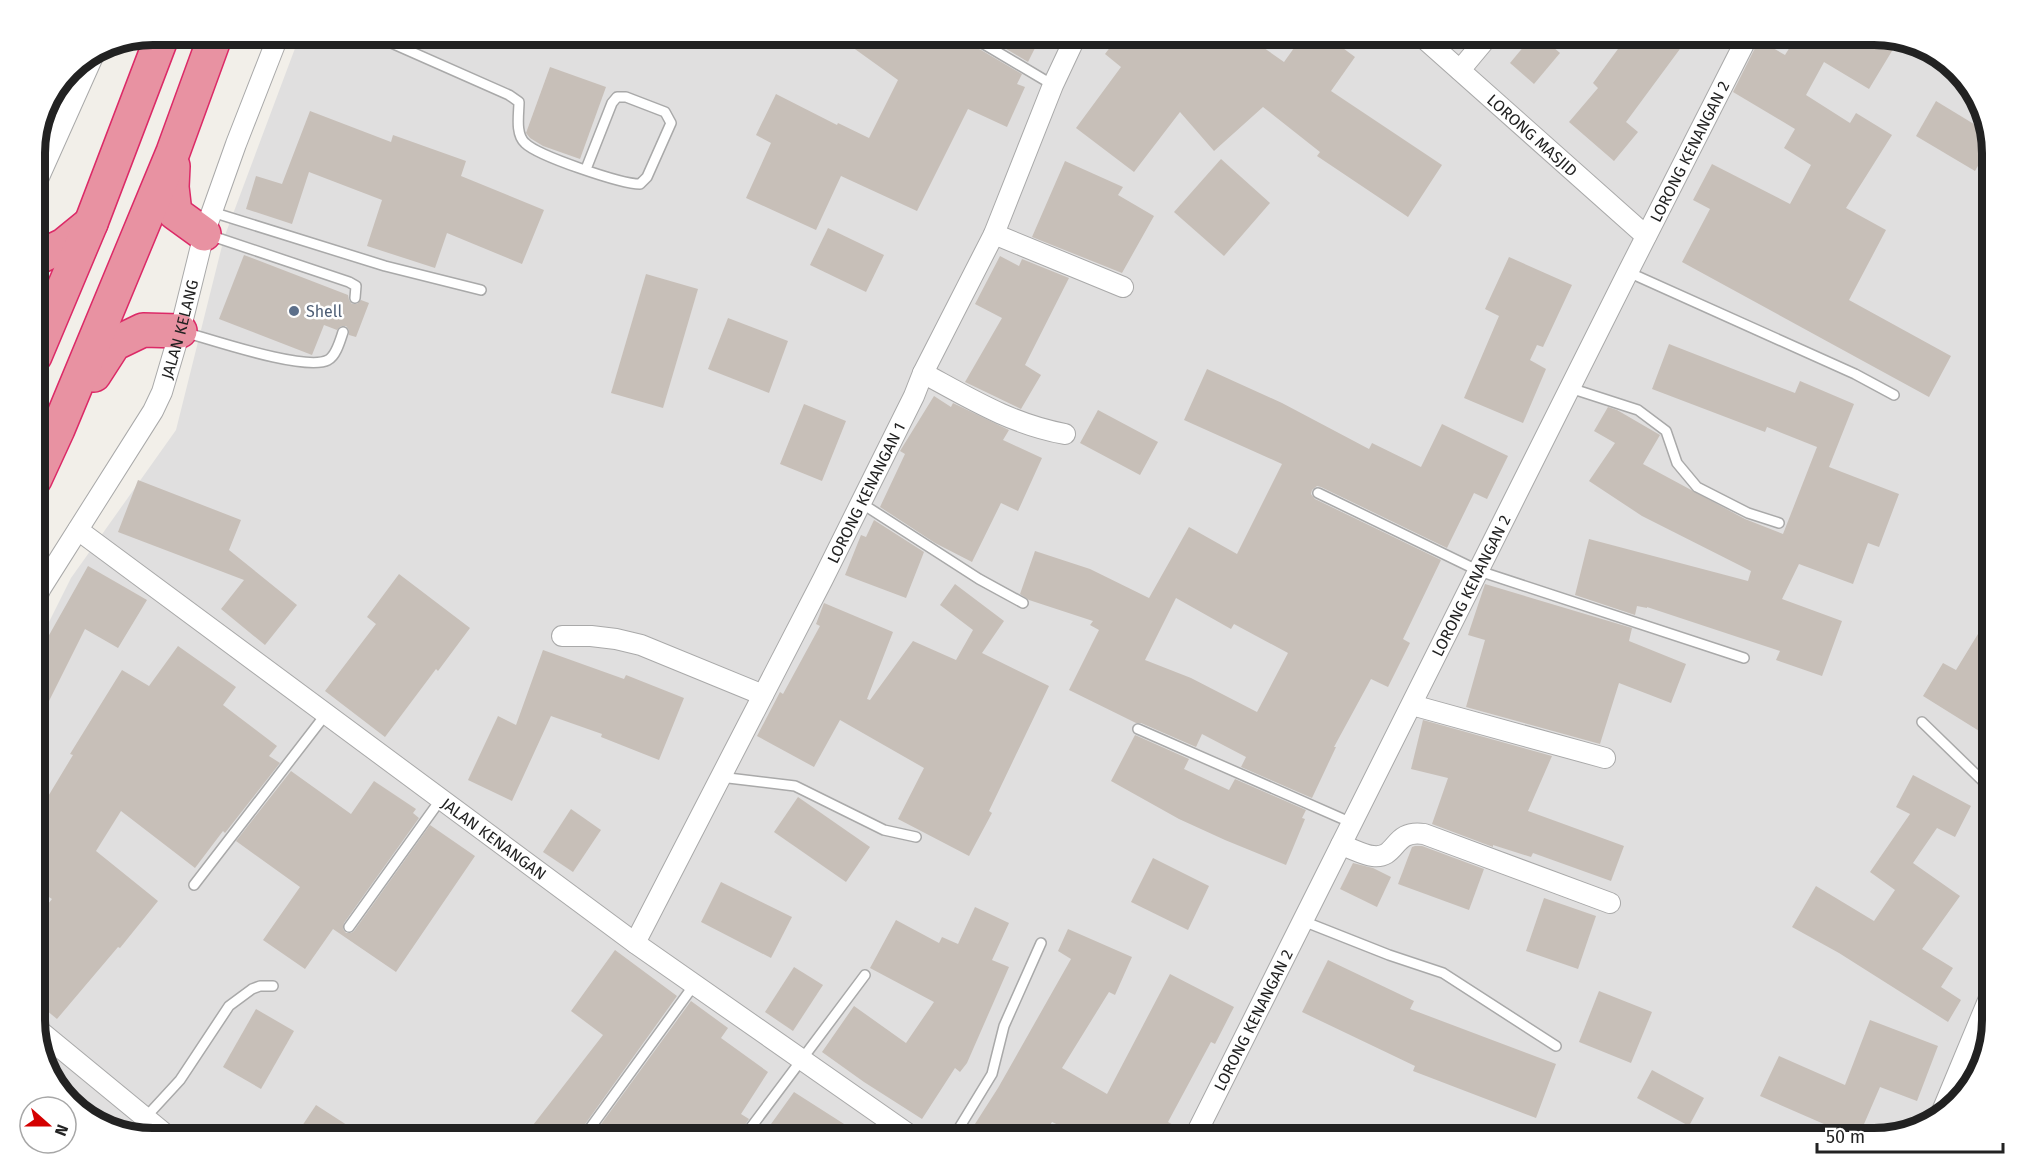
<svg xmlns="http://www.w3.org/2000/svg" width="2027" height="1173" viewBox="0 0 2027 1173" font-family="'Fira Sans',sans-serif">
<rect width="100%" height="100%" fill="#f2efe9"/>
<polygon fill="#e0dfdf" points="300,35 1874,35 1933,50 1973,88 1992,146 1992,1020 1977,1079 1933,1122 1874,1138 153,1138 115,1128 49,1073 35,1027 35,650 71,578 176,430 224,238"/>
<g fill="#c7bfb8" fill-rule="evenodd">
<polygon points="834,34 960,34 964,40 1022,74 1017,84 1025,87 1007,127 968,109 917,211 841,176 816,230 746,198 771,143 756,135 776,94 837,125 838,123 869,138 898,80"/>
<polygon points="981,34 1042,34 1028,62"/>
<polygon points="1120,34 1244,34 1284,62 1304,34 1324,34 1355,57 1331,91 1442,165 1408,217 1317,156 1320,152 1263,107 1214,151 1180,112 1134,172 1076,128 1121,67 1105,54"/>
<polygon points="1534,34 1538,34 1560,53 1534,84 1510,63"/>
<polygon points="1629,34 1691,34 1626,122 1638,132 1614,161 1569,122 1598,88 1593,83"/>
<polygon points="1798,34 1874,34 1898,41 1869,89 1824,62 1806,95 1850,123 1856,113 1892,135 1846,208 1886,230 1849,300 1951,356 1929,397 1682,262 1710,209 1693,200 1712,164 1790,204 1811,165 1784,148 1795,129 1733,92 1759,40 1785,55"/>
<polygon points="550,67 606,87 580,159 543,146 530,138 526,133"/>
<polygon points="1936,101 1987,132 1991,143 1975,171 1916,136"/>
<polygon points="310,111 391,142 393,135 466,161 461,176 544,210 522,264 447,233 435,268 367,246 382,200 309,172 292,224 246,209 256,176 282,184"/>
<polygon points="1221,159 1270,203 1224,256 1174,212"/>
<polygon points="1065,161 1123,187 1118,195 1154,216 1122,273 1032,237"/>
<polygon points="828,228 884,255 866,292 810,265"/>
<polygon points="244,255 348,295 349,300 352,304 357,304 361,300 369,303 356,337 349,335 349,330 346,326 341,326 337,330 324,325 312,355 219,319"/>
<polygon points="1000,256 1019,266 1022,259 1069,278 1025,365 1041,375 1021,409 965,382 1002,318 975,304"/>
<polygon points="1509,257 1572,285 1543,347 1537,345 1530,360 1546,369 1523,423 1464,398 1499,316 1485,309"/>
<polygon points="646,274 698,289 663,408 611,393"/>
<polygon points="728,318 788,341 769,393 708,369"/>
<polygon points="1669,344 1795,393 1800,381 1854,404 1829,467 1899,494 1879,547 1868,543 1853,584 1799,564 1782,599 1842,621 1822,676 1776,660 1780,651 1647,607 1647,608 1637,606 1635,615 1575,595 1589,539 1748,581 1751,571 1642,516 1589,481 1615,443 1594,431 1608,407 1617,410 1660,435 1643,464 1745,519 1783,534 1817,447 1767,427 1765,432 1652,389"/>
<path d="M1207,369L1282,403L1369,449L1372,443L1421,467L1442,424L1508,456L1487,499L1474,493L1447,548L1321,487L1317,486L1312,490L1311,494L1315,499L1441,560L1403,639L1410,643L1388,687L1371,679L1334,747H1336L1312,798L1241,767L1246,757L1202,734L1196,747L1141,723H1136L1069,690L1099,630L1090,625L1093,621L1029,600L1020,594L1035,551L1090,569L1149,598L1189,527L1237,554L1282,464L1184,420ZM1176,598L1231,629L1234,624L1288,653L1257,712L1191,678L1145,660Z"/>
<polygon points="934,396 951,407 953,403 1009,430 1003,440 1042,458 1018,511 1001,503 972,562 935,543 880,507 905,454 900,451"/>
<polygon points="804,404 846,421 822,481 780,464"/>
<polygon points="1098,410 1158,442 1140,475 1080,443"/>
<polygon points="138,480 241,520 229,550 297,605 265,645 221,609 244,580 118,532"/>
<polygon points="874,520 924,552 906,598 845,575 861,535 866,537"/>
<polygon points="88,566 147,600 118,648 85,629 35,729 35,660"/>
<polygon points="399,574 470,628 438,671 436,669 385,737 325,691 376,624 367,617"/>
<polygon points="955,584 1004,621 982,653 1049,686 989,811 992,813 969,856 898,819 924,768 840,720 814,767 757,736 780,692 783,694 820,626 816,624 824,603 893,632 867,699 870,700 913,641 956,660 973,630 940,605"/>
<polygon points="1485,584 1632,628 1629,641 1686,664 1671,703 1619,683 1600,744 1466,707 1485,640 1468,635"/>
<polygon points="1992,611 1992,739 1923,696 1943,663 1956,670"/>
<polygon points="178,646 236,687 223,705 277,746 269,756 280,763 225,833 223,831 195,868 121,811 96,851 158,901 120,948 118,947 57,1019 35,1001 35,920 52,899 35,888 35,818 73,755 70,754 122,670 149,686"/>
<polygon points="543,650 624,679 626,675 684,698 659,760 601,737 602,734 551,716 512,801 468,780 498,716 516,725"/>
<polygon points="1423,720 1552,756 1528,811 1624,846 1611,881 1533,853 1531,857 1493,845 1493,847 1432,824 1448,778 1411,769"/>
<polygon points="1135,735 1189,759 1184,769 1229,790 1235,779 1306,810 1302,818 1305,819 1286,865 1225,840 1179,819 1111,781"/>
<polygon points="291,771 351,814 374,781 416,809 413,813 419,818 344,923 343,929 346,933 351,933 354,931 430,825 475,856 396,972 333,929 305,969 263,940 300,887 236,841"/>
<polygon points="1913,775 1971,806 1955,837 1937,828 1913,863 1960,896 1922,949 1953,968 1941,987 1961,1000 1948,1022 1839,953 1792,927 1816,886 1874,921 1895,890 1870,872 1910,814 1896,807"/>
<polygon points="798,797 870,847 846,882 774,832"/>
<polygon points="571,809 601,830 573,872 543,852"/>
<polygon points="1415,846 1422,846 1484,869 1469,910 1398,884 1412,847"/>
<polygon points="1153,858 1209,886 1188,930 1131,902"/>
<polygon points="1353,863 1373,868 1391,877 1377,907 1340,889"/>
<polygon points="721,882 792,917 771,958 701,922"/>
<polygon points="1544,898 1596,916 1578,969 1526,951"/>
<polygon points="975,907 1009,923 992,960 1009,967 967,1063 960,1072 955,1068 922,1119 864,1082 822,1052 854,1006 906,1043 934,1002 870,968 896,920 939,943 942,937 958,944"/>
<polygon points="1068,929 1132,957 1115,995 1109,992 1062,1068 1107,1094 1170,974 1234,1007 1215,1044 1211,1042 1168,1122 1184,1131 1182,1138 1087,1138 1052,1122 1042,1138 966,1138 998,1088 1071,959 1058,951"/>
<polygon points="615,950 677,996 578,1134 576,1138 523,1138 603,1035 571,1011"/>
<polygon points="1328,960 1414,1001 1410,1009 1556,1064 1536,1118 1413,1071 1415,1066 1302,1012"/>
<polygon points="794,967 823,985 793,1031 765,1012"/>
<polygon points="1599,991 1652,1012 1631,1063 1579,1042"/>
<polygon points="691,1001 728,1028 721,1038 768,1072 741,1114 749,1119 736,1138 591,1138"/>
<polygon points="256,1009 294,1031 261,1089 223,1067"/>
<polygon points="1870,1020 1938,1046 1917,1101 1880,1087 1858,1138 1856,1138 1760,1096 1779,1056 1845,1085"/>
<polygon points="1652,1070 1704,1098 1689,1126 1637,1098"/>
<polygon points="794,1092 866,1138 751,1138 760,1127 766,1131"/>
<polygon points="316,1105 367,1138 294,1138"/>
</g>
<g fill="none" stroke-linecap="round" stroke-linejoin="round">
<defs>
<g id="lane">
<path d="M371,34L509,95L519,102C519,114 515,134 525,143C538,156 621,184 640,184L647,177L671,123L665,112L626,97H617L612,103L586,169"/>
<polyline points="967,34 1053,85"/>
<polyline points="212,212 385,266 481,290"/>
<polyline points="209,235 349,282 356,286 355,298"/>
<polyline points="1628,272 1855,374 1894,395"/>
<path d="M184,332C210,339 306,372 328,360C336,356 340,341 343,332"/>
<polyline points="1570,388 1638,410 1666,431 1677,463 1697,487 1748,513 1779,523"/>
<polyline points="1318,493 1479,571 1744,658"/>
<polyline points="861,503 979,579 1023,603"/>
<polyline points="1922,722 1992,790"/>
<polyline points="1138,729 1352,823"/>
<polyline points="720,777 795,786 884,830 916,837"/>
<polyline points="194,885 326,714"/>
<polyline points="1303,921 1389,955 1443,973 1556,1046"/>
<polyline points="349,927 441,799"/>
<polyline points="145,1118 180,1080 229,1006 252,989 260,986 273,986"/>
<polyline points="583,1138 694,985"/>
<polyline points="743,1138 865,975"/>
<polyline points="953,1138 992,1074 1004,1026 1041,943"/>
<polyline points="1732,1138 1753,1138"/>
</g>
<g id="street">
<path id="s1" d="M1419,34L1646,236"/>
<polyline points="1460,70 1490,34"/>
<polyline points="35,186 95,52"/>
<polyline points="994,234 1123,287"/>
<path d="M923,373C971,399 1011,424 1065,434"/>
<path id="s2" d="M78,530L635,943L914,1138"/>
<path id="s3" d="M35,601L41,588L153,411L162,392L180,331L204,234L236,144L279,34"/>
<polyline points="562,636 591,636 616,639 641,645 763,695"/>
<polyline points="1412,705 1605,758"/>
<path d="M1341,845C1351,848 1363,855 1373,856C1398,859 1392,829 1424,834L1610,903"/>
<path id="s4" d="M635,943L823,579L914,396L923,373L994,234L1053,85L1077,34"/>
<polyline points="35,1027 170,1138"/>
<polyline points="1940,1116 1992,991"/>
<path id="s5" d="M1194,1138L1628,272L1749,34"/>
</g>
<g id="highway">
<polyline points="173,166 172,187 175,213 204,234"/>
<polyline points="35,259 64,245 91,223"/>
<polyline points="35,356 91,223 163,34"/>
<polyline points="94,375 114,344 143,330 180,331"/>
<polyline points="35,479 58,429 173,152 216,34"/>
</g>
</defs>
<use href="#lane" stroke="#a9a9a9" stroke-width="12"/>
<use href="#street" stroke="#a9a9a9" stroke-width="22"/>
<use href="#highway" stroke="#dc2a67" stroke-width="36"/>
<use href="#lane" stroke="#fff" stroke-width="9"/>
<use href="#street" stroke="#fff" stroke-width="20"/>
<use href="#highway" stroke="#e892a2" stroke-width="33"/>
</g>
<circle fill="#5c6f8a" stroke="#fff" stroke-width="2" cx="294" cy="311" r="6"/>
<g text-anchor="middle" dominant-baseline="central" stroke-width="5" stroke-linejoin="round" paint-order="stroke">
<g font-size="16" fill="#222" stroke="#fff">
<text stroke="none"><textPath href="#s1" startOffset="152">LORONG MASJID</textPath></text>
<text stroke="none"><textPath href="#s5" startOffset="1104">LORONG KENANGAN 2</textPath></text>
<text stroke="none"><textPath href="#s3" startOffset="310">JALAN KELANG</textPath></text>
<text stroke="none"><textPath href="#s4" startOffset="506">LORONG KENANGAN 1</textPath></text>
<text stroke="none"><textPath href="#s5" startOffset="618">LORONG KENANGAN 2</textPath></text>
<text stroke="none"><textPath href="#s2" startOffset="518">JALAN KENANGAN</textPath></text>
<text stroke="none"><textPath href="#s5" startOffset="132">LORONG KENANGAN 2</textPath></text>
</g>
<g font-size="16" fill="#4e5e75" stroke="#fff" text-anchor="start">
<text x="306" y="311">Shell</text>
</g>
</g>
<path d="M0 0H2027V1173H0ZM153 45H1874A108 108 0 0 1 1982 153V1020A108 108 0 0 1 1874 1128H153A108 108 0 0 1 45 1020V153A108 108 0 0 1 153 45Z" fill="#fff" fill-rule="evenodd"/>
<path fill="none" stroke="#222" stroke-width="8" d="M153 45H1874A108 108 0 0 1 1982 153V1020A108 108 0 0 1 1874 1128H153A108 108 0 0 1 45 1020V153A108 108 0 0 1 153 45Z"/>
<g transform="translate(48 1125) rotate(111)"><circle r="28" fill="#ffffff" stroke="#a7a7a7" stroke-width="1.5"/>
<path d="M0-4.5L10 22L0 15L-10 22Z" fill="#d40000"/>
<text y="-9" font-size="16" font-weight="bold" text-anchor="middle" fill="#222222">N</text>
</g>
<path d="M1817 1143v9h186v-9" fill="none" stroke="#222222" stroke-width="3"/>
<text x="1826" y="1143" font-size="18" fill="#222222" stroke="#ffffff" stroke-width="4.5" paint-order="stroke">50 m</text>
</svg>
